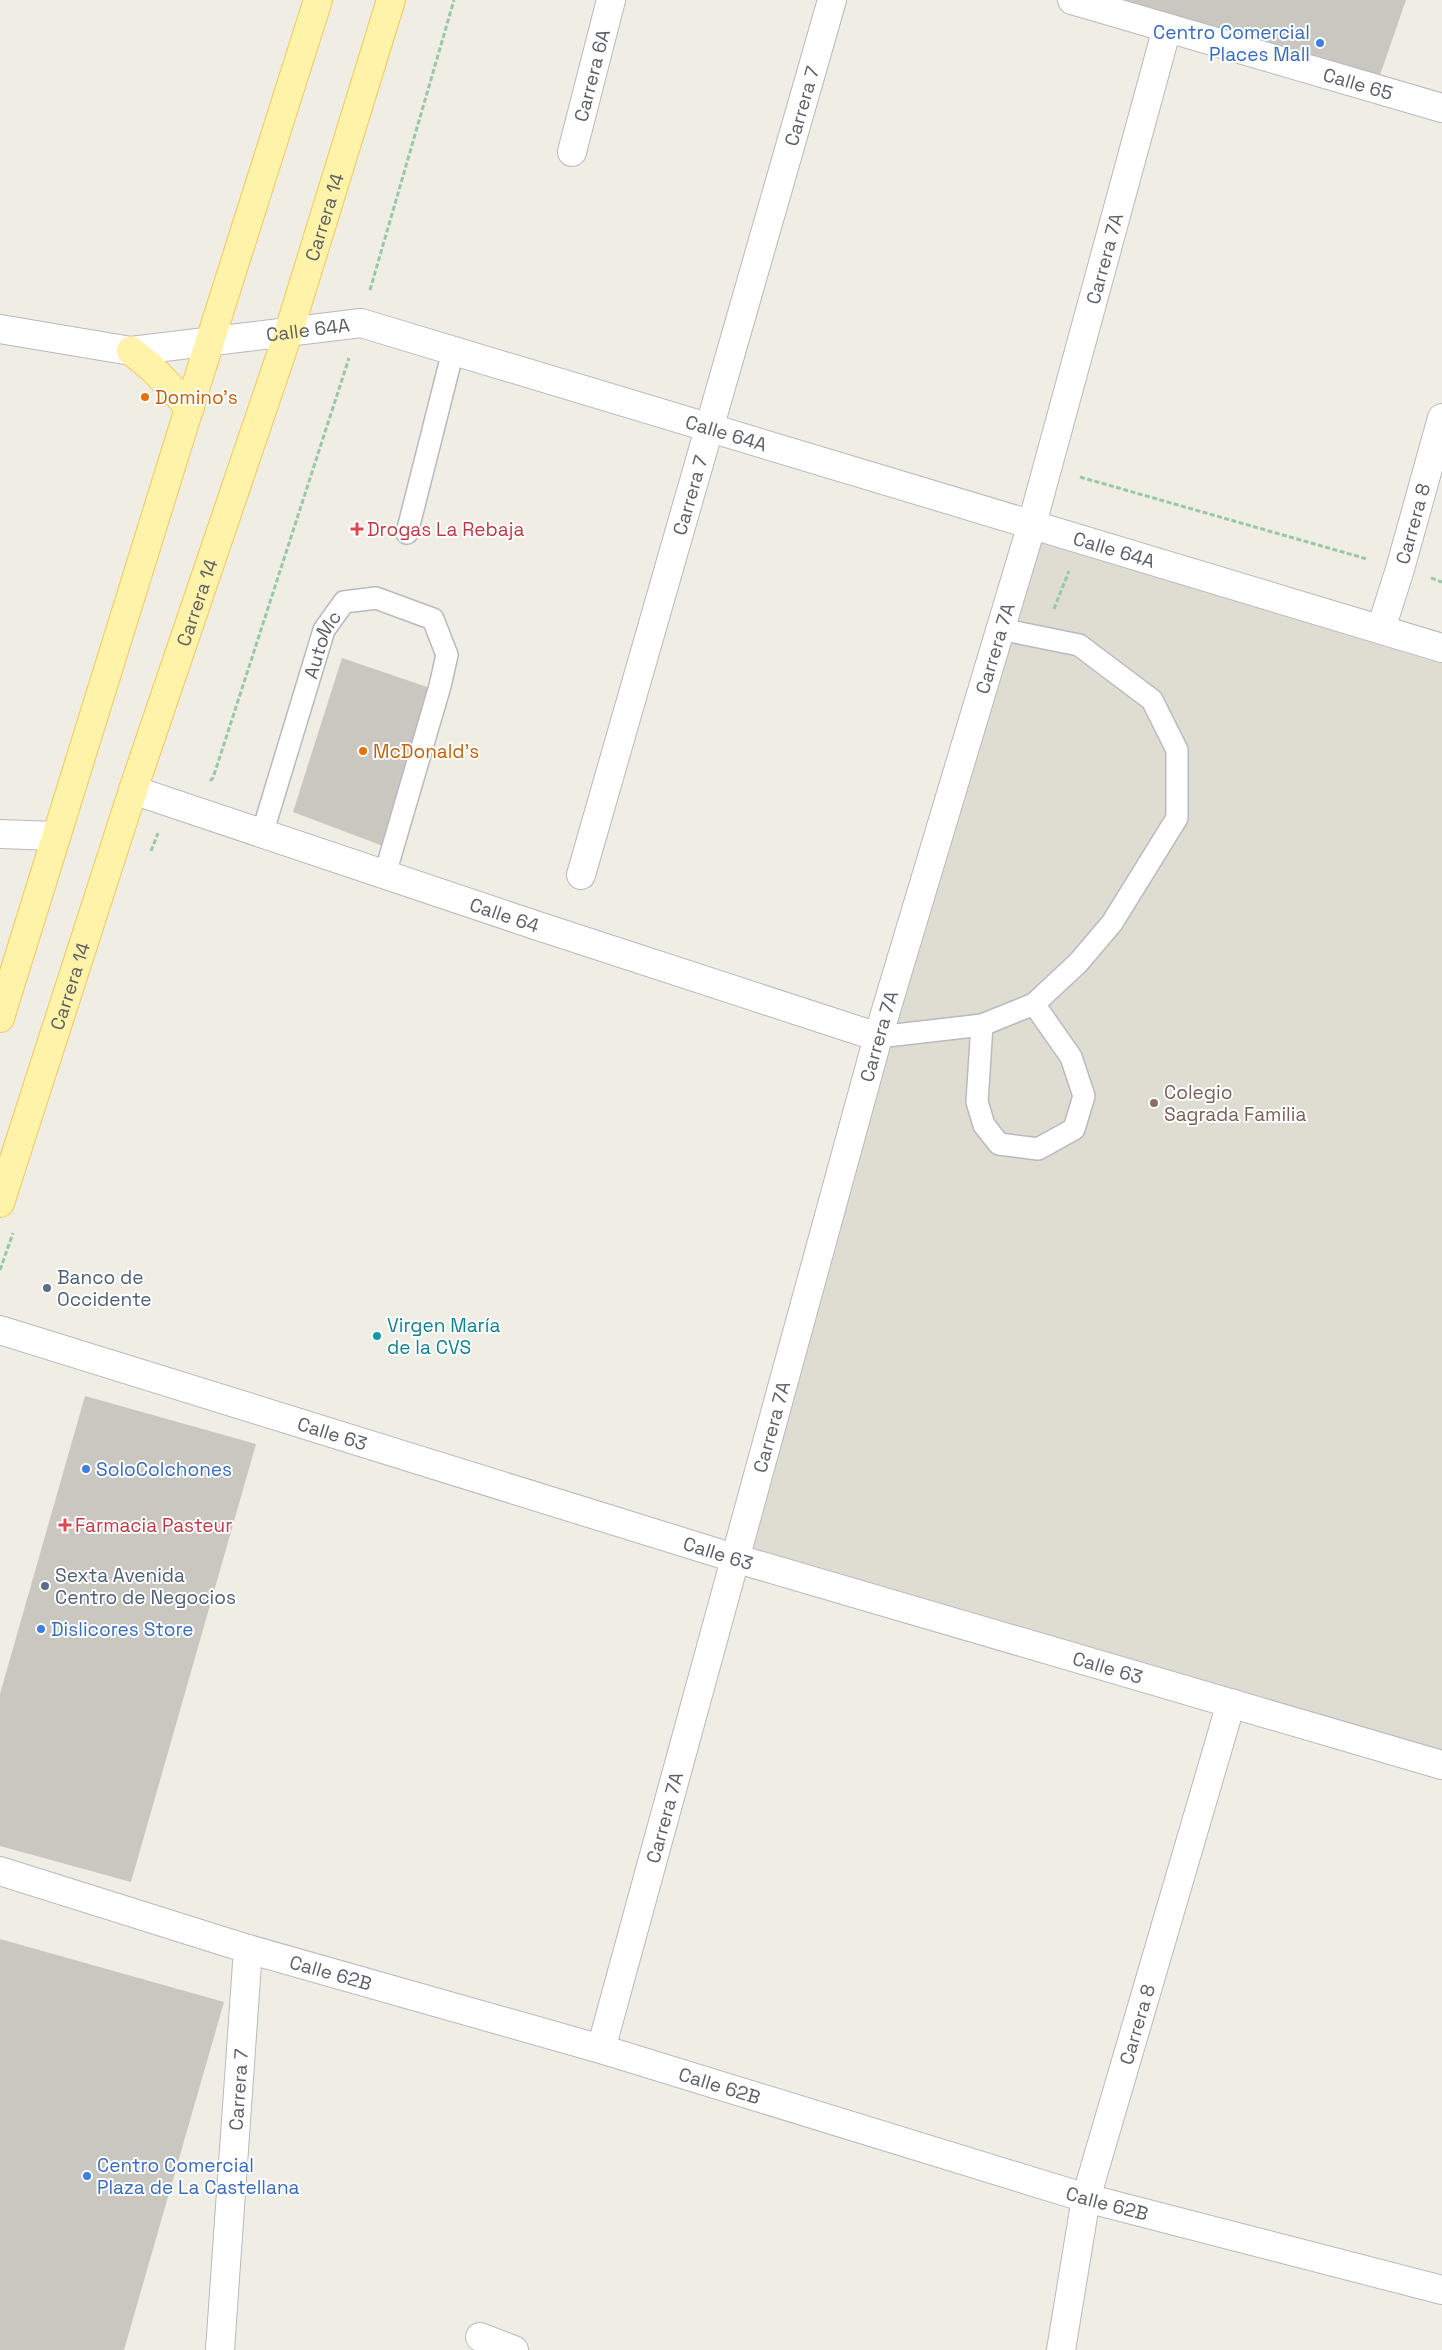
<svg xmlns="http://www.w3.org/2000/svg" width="1442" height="2350" viewBox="0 0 1442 2350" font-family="'Space Grotesk',sans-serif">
<rect width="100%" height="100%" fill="#efede4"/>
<polygon fill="#dfdcd2" points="1032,524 1442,647 1442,1760 734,1558"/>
<g fill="#cac7c1">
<polygon points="1122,0 1406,0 1379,78 1120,7"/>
<polygon points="342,658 433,689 383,846 293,812"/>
<polygon points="85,1396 256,1444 131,1882 0,1846 0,1694"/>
<polygon points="0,1939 224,2002 124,2350 0,2350"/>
</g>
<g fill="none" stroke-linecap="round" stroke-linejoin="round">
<defs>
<g id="lane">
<polyline points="407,533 453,351"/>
<path id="s1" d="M262,834L324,630L344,602L376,598L433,619L447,655L440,686L385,874"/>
<polyline points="982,1025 977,1102 984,1125 999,1144 1038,1149 1074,1129 1084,1096 1071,1057 1034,1004"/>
<polyline points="878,1037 982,1025 1034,1004 1078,963 1112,923 1177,818 1177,750 1152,700 1079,645 1000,629"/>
</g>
<g id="street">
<path id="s2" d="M1072,0L1442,108"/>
<path id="s3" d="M572,152L611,0"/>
<path id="s4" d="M0,329L131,351L361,323L1442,648"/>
<path id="s5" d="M1381,629L1400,569L1442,418"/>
<path id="s6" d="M133,790L535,925L878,1037"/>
<polyline points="0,834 56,836"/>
<path id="s7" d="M581,875L832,0"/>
<path id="s8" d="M0,1330L734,1558L1442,1765"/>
<path id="s9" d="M0,1871L248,1949L601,2049L1086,2198L1442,2290"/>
<path id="s10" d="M601,2049L878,1037L1032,524L1167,28"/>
<polyline points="480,2337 514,2350"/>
<path id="s11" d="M220,2350L248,1949"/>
<path id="s12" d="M1061,2350L1086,2198L1231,1703"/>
</g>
<g id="primary">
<polyline points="131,351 152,368 190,408"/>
<polyline points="0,1018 210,341 318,0"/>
<path id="s13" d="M0,1203L133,790L289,331L391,0"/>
</g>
</defs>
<use href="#lane" stroke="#b7babe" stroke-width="24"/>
<use href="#street" stroke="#b7babe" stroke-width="30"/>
<use href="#primary" stroke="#f3c959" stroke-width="30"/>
<g stroke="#99c8a7" stroke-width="3" stroke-dasharray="5 2.5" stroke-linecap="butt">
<polyline points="370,290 454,0"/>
<polyline points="1080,477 1367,559"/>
<polyline points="1431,578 1442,582"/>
<polyline points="1054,609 1069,571"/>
<polyline points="210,781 213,778 349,358"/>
<polyline points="151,851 158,833"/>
<polyline points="0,1270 13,1233"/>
</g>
<use href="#lane" stroke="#fff" stroke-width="21"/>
<use href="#street" stroke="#fff" stroke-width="28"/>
<use href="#primary" stroke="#fff2a9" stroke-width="28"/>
</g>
<g fill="#3f7fe0" stroke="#fff" stroke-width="2">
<circle cx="1320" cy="43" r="5"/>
<circle cx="86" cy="1469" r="5"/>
<circle cx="41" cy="1629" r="5"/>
<circle cx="87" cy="2176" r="5"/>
</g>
<g fill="#e8710a" stroke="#fff" stroke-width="2">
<circle cx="145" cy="397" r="5"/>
<circle cx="363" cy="751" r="5"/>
</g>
<g fill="#e0444e" stroke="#fff" stroke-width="2">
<path d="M354.5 521.5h5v5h5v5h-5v5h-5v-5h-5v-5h5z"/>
<path d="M62.5 1517.5h5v5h5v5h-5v5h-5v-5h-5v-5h5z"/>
</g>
<circle fill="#8d6e63" stroke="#fff" stroke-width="2" cx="1154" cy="1103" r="5"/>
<g fill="#5c6f8a" stroke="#fff" stroke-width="2">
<circle cx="47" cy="1288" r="5"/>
<circle cx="45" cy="1586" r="5"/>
</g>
<circle fill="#0f9aa8" stroke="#fff" stroke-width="2" cx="377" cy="1336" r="5"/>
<g text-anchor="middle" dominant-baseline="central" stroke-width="4" stroke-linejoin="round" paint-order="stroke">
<g font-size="19" fill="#366cbe" stroke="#fff" text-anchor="start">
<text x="1310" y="32" text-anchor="end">Centro Comercial<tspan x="1310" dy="22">Places Mall</tspan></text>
<text x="96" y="1469">SoloColchones</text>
<text x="51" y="1629">Dislicores Store</text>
<text x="97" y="2165">Centro Comercial<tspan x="97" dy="22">Plaza de La Castellana</tspan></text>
</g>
<g font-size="19" fill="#5c6065" stroke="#fff">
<text stroke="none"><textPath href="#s3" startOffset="79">Carrera 6A</textPath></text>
<text stroke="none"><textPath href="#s2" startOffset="298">Calle 65</textPath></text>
<text stroke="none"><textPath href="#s7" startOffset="800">Carrera 7</textPath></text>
<text stroke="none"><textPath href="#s13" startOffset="1038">Carrera 14</textPath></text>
<text stroke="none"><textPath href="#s10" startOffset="1860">Carrera 7A</textPath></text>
<text stroke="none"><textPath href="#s4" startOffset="311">Calle 64A</textPath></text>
<text stroke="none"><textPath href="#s4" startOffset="746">Calle 64A</textPath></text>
<text stroke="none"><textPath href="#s7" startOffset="395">Carrera 7</textPath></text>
<text stroke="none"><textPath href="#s5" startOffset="110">Carrera 8</textPath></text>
<text stroke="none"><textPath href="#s4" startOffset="1151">Calle 64A</textPath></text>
<text stroke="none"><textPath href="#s13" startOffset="632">Carrera 14</textPath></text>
<text stroke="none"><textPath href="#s1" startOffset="199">AutoMc</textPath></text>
<text stroke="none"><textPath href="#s10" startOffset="1455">Carrera 7A</textPath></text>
<text stroke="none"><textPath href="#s6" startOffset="392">Calle 64</textPath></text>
<text stroke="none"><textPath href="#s13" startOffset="228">Carrera 14</textPath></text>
<text stroke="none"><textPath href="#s10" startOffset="1050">Carrera 7A</textPath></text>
<text stroke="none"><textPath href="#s10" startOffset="645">Carrera 7A</textPath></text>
<text stroke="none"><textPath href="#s8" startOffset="348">Calle 63</textPath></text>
<text stroke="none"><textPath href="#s8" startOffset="752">Calle 63</textPath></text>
<text stroke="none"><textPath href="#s8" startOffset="1158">Calle 63</textPath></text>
<text stroke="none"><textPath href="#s10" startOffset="240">Carrera 7A</textPath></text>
<text stroke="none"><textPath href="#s9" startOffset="346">Calle 62B</textPath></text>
<text stroke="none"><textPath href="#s12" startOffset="335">Carrera 8</textPath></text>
<text stroke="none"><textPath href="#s9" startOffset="751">Calle 62B</textPath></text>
<text stroke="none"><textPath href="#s11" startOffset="261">Carrera 7</textPath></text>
<text stroke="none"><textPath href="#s9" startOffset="1156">Calle 62B</textPath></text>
</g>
<g font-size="19" fill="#c56008" stroke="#fff" text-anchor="start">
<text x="155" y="397">Domino's</text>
<text x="373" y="751">McDonald's</text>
</g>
<g font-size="19" fill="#be3a42" stroke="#fff" text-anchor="start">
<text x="367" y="529">Drogas La Rebaja</text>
<text x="75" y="1525">Farmacia Pasteur</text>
</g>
<g font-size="19" fill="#785e54" stroke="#fff" text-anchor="start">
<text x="1164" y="1092">Colegio<tspan x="1164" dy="22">Sagrada Familia</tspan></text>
</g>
<g font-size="19" fill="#4e5e75" stroke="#fff" text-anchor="start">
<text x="57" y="1277">Banco de<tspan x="57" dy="22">Occidente</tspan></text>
<text x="55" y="1575">Sexta Avenida<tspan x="55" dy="22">Centro de Negocios</tspan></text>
</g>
<g font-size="19" fill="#0d838f" stroke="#fff" text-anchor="start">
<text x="387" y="1325">Virgen María<tspan x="387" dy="22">de la CVS</tspan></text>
</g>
</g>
</svg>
